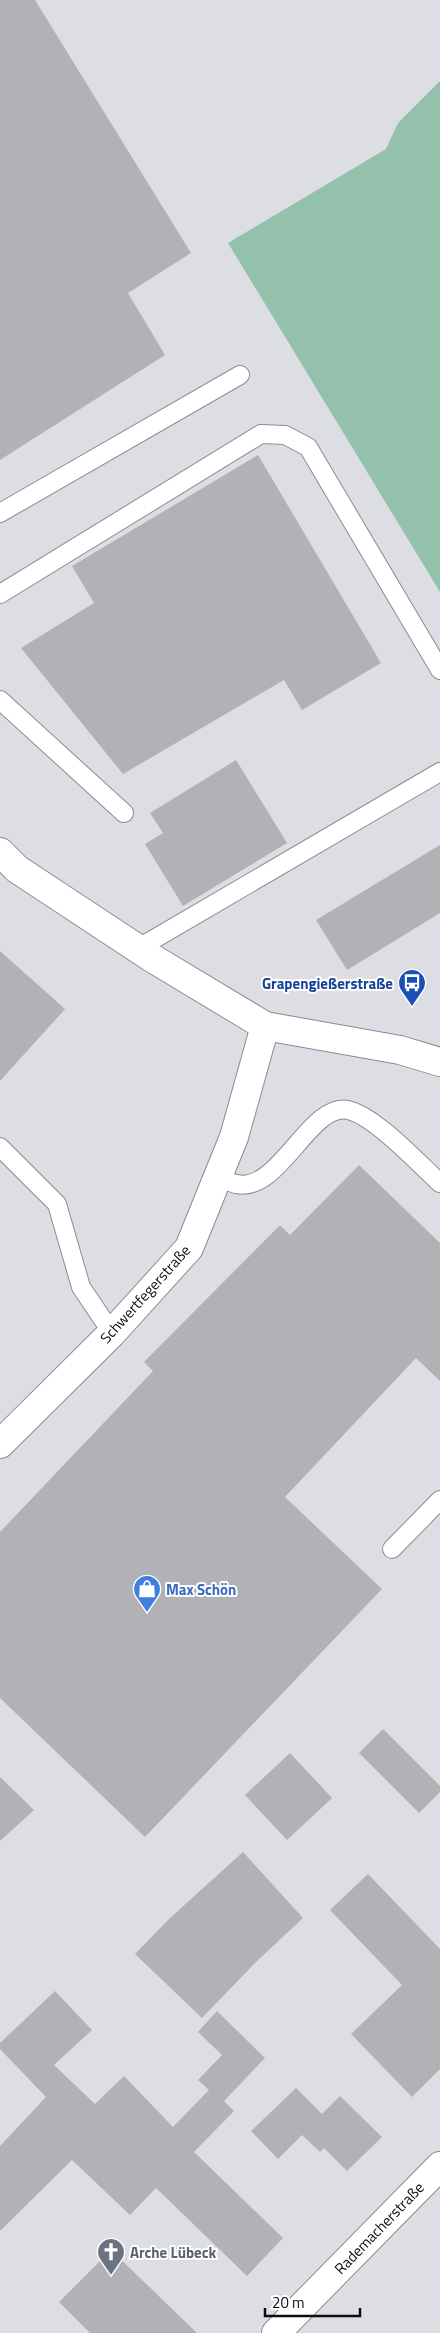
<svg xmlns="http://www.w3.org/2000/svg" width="440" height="2333" viewBox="0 0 440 2333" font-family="'Titillium Web',sans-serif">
<rect width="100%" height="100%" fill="#dddee3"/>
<polygon fill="#93c1ab" points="440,81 440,592 228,243 386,149 398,123"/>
<g fill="#b2b2b6">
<polygon points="0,0 35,0 191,253 128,293 165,355 0,460"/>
<polygon points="258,455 381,663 302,710 284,680 123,774 21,648 94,603 72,566"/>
<polygon points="236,760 287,843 183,906 145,844 163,833 150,813"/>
<polygon points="440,845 440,913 347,970 316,920"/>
<polygon points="0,951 65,1009 0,1081"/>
<polygon points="359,1165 440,1243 440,1381 416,1358 285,1497 382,1589 145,1837 0,1698 0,1532 153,1371 144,1362 280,1225 290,1235"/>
<polygon points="383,1729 440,1786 440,1792 419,1813 359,1753"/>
<polygon points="290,1753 332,1798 287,1840 245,1795"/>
<polygon points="0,1777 34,1810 0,1841"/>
<polygon points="243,1852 303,1918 256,1962 202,2018 135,1954 170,1918"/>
<polygon points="368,1874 440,1949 440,2069 412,2097 351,2034 402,1985 330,1910"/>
<polygon points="55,1991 92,2030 54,2065 95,2104 124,2076 173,2127 209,2090 198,2080 222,2055 198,2032 217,2011 265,2058 224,2101 234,2111 194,2152 283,2238 247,2276 156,2188 130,2215 72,2160 0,2231 0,2146 46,2097 0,2049 0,2043"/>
<polygon points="296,2088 322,2114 340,2096 382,2137 347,2171 324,2148 320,2152 302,2135 278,2159 251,2131"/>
<polygon points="111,2250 197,2333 90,2333 59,2302"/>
</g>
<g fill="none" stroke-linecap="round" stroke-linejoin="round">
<defs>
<g id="service">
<polyline points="0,513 240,375"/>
<polyline points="0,594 261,434 285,435 308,447 440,670"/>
<polyline points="0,700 124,813"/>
<polyline points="137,949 440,772"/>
<polyline points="0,1147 57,1204 81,1287 112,1333"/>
<path d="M219,1176C224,1178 230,1183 236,1184C279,1194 310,1102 348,1110C375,1116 419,1164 440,1183"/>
<polyline points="392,1549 440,1500"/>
</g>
<g id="minor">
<polyline points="0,852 17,869 152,958 265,1026 400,1050 440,1062"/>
<polyline points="0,1444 112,1333 189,1248 234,1137 265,1026"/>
<polyline points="276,2333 440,2166"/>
</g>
</defs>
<use href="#service" stroke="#8b8c91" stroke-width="20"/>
<use href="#minor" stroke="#8b8c91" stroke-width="30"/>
<use href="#service" stroke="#fff" stroke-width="18"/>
<use href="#minor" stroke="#fff" stroke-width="28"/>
</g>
<defs>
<symbol id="bus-pin" viewBox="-11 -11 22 30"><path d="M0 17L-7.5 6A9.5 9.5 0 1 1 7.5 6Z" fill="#1a4fb4" stroke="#fff"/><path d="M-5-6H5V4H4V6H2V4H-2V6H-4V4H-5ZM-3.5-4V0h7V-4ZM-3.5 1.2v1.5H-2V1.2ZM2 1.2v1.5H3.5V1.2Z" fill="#fff"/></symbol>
<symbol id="shop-pin" viewBox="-11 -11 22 30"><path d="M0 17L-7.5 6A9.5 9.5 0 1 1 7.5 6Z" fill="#3f7fe0" stroke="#fff"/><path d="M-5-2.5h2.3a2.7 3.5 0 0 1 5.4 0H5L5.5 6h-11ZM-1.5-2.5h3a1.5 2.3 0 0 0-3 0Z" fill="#fff"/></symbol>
<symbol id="church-pin" viewBox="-11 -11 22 30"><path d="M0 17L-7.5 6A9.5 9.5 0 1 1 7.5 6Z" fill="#6b7280" stroke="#fff"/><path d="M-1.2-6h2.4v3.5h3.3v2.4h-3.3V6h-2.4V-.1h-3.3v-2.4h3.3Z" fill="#fff"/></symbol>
</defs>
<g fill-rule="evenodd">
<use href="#bus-pin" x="396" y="967" width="32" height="43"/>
<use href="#shop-pin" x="131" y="1573" width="32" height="43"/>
<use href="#church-pin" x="95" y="2236" width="32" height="43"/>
</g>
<g text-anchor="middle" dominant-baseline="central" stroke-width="4" stroke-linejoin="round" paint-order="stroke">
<g font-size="15" font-weight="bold" fill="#164399" stroke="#fff" text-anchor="end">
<text x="393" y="983">Grapengießerstraße</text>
</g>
<g font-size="15" fill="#0d0e0f" stroke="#fff">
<text transform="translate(145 1294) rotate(-48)">Schwertfegerstraße</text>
<text transform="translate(379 2228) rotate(-46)">Rademacherstraße</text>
</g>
<g font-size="15" font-weight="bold" fill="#366cbe" stroke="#fff" text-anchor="start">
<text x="166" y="1589">Max Schön</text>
</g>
<g font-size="15" font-weight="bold" fill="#5b616d" stroke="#fff" text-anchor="start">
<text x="130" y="2252">Arche Lübeck</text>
</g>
</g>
<path d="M265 2308v8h95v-8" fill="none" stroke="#0d0e0f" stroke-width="2.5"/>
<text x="272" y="2308" font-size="15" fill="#0d0e0f" stroke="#ffffff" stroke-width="4" paint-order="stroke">20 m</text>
</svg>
